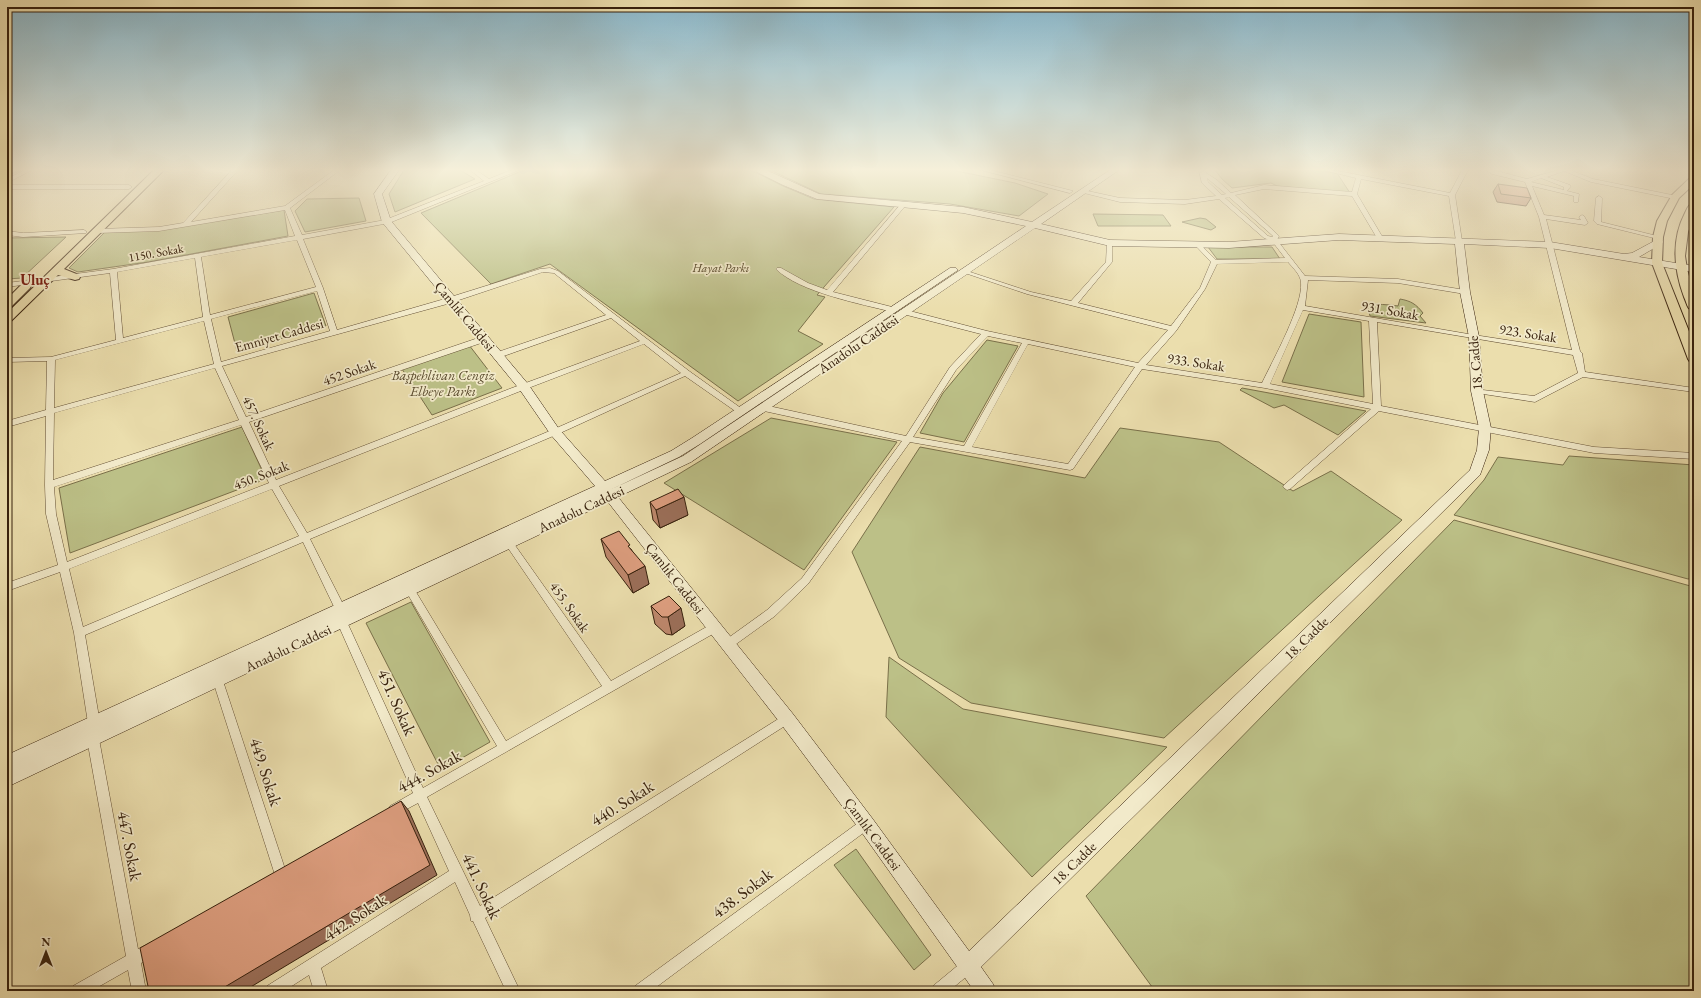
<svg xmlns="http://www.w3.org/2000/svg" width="1701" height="998" viewBox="0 0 1701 998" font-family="'EB Garamond',serif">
<rect width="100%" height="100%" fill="#ebdead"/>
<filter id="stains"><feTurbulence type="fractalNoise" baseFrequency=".005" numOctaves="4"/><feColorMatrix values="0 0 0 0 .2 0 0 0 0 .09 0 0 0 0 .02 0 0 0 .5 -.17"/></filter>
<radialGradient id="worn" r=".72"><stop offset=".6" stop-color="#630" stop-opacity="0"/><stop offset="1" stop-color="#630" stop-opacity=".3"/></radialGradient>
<g fill="#bcc087" stroke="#7a704a">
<polygon points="404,170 460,170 475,179 395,212 389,194"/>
<polygon points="524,170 751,170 783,186 814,199 894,207 817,295 825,297 798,331 823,344 738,401 550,264 491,284 421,213"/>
<polygon points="770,170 952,170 1015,183 1048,194 1019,216 950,204 821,194"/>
<polygon points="1215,170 1312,170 1337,173 1350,193 1277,186 1271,183 1232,188 1222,179"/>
<polygon points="359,198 366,221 305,232 295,211 307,199"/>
<polygon points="284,210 288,236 148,262 78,272 69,268 105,232 158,230"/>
<polygon points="1093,214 1163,215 1171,226 1098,226"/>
<polygon points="1200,218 1206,219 1216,227 1211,230 1182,222"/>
<polygon points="66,237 22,278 7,279 7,238"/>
<polygon points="1208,247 1272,247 1280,259 1217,259"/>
<polygon points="314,293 326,326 237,351 228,317"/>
<path d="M1400,299C1411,301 1416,304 1423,313L1420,316L1426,323L1370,316L1367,303C1378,305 1387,304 1398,306Z"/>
<polygon points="1309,314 1361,322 1364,397 1282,382"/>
<polygon points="987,340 1018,346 964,442 920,433 943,393"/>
<polygon points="469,345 502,388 432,415 402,369"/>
<polygon points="1242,388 1366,411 1338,435 1284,405 1274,408 1240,390"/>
<polygon points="771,418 897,442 804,570 664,483"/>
<polygon points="242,427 266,479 70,553 59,488"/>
<polygon points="1120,428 1219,442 1293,491 1331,471 1402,520 1164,738 971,703 899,658 852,552 920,447 1085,478"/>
<polygon points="1569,456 1694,465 1694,578 1688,579 1454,515 1484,480 1498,457 1563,465"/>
<polygon points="1454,520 1694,587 1694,991 1155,991 1086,896"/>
<polygon points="411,602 490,742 441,770 366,623"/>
<polygon points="889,657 963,709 1167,747 1032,877 886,717"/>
<polygon points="856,849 931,955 914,970 834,865"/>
</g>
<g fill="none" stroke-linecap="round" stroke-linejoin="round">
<polyline stroke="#727f68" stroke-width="2" points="7,176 20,170"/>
<defs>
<g id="street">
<polygon points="25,170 32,170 7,183 7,179"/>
<path d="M232,170H238L191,222L285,206L334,170H340L290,208L302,235L385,220L484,181L470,170H476L489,179L511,170H518L517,171L389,223L303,239L323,288L337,330L441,300L540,269L550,268L558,271L689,371L745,411L744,413H738L685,376L558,434L310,539L346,610L345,613L341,614L337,613L303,542L85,635L100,723L98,726L94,728L90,726L88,723L74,633L60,572L7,591V583L58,565L46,514L45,485L46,416L7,427V421L46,410L47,361L7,362V358L51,357L116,340L110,273L7,287V283L113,269L295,236L285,210L159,231L97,233L94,231L97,229L159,227L183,223ZM297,240L316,287L210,315L201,257ZM195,258L203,317L123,338L117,272ZM543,272L554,273L606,315L495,353V357H501L611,318L640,341L512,388L276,480L249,422L487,341L488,339L487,337H481L246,417L222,366L447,304ZM317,291L330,331L221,362L211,319ZM204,321L214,364L54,408L55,360ZM644,344L681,373L552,430L307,533L279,486L518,392ZM215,368L239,420L53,480L54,413ZM241,425L269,483L67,562L56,514L54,487ZM272,489L299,536L83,627L69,569Z"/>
<polygon points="981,170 990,170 1073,191 1070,193"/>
<path d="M1199,170H1205L1206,173L1217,180L1231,193L1264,185L1352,192L1356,178L1323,170H1333L1450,193L1462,170H1468L1455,195L1462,241L1459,243L1456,241L1449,196L1361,179L1357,194L1383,238L1380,240L1377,238L1352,196L1264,189L1235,195L1278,235L1279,236L1277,240L1305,276L1398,279L1465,290L1469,292L1465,294L1398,283L1308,280L1305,306L1474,335L1572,350L1539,217L1525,182L1492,174L1486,170H1493L1527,179L1558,170H1570L1593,179L1677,196V198L1675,199L1591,182L1564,171L1547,177L1570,185L1571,186L1567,191L1579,194L1578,202H1574V196L1532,186L1544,215L1581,220L1579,217L1582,215L1584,216L1588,223L1585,225L1546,219L1580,351L1582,353L1585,372L1694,388V392L1583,377L1535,402L1477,393H1474L1473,391L1474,389L1534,396L1578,373L1573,355L1377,322L1381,406L1594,447L1694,453V459L1594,453L1379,411L1290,489L1287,490L1283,487L1284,485L1371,409L1265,388L1142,369L1073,469L1070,470L910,442L808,584L775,616L732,647L728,648L724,647L723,644L724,641L767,610L802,578L902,441L764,411L760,408L761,406L764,405L906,436L950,367L981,334L903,314L902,312L906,310L987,331L1138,363L1168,330L1027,294L962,272L965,270L967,271L1031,292L1071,301L1106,262L1107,243L1112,242V262L1078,303L1171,326L1200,288L1211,262L1195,245V243H1199L1216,260L1285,258L1272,241L1264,238L1219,199L1185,204L1120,202L1080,192L1083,190L1120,198L1185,200L1216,196L1202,183ZM1207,178L1226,194L1222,195L1208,182ZM1541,178L1564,187V190L1531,182ZM1229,197L1273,236L1272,237L1268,236L1225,198ZM1288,262C1293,268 1301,275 1301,283C1303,306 1273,360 1262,383L1146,365L1176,331L1205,289L1217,264ZM1303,310L1369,321L1373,404L1270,384ZM988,336L1022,343L964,446L913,437L956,370ZM1028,344L1135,367L1068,464L972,447Z"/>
<polygon points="7,185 129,185 132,187 129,189 7,189"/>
<polygon points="1599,196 1602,198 1601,222 1661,237 1658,239 1597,224 1594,221 1596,198"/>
<path d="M901,204L906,205L833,292L896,308V312H893C861,304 799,292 776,269L777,268H781L808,283L827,290Z"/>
<polygon points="84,230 87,232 86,233 23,237 7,235 7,231 23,233"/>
<polygon points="509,540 512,541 611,681 710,625 714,624 718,625 719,628 718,631 427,797 480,906 783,716 787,714 791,716 793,719 791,722 485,918 520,991 506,991 473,921 471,921 470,915 455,882 321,968 328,991 314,991 309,975 284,991 265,991 267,986 449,871 418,803 394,816 390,814 388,810 390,806 413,793 337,622 338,619 342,618 346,619 347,622 423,788 497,746 407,593 405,590 407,587 413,587 506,741 602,686 506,545 504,543 506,541"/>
<polygon points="218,676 222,678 223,681 287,875 285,879 281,881 277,879 275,875 213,681 214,678"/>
<polygon points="93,734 97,735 99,739 138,949 152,942 157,944 159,949 157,954 141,963 146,991 132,991 128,970 91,991 71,991 73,986 126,956 87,739 89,735"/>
<polygon points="866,818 870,820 872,824 870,828 651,991 633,991 635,986 862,820"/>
<polygon points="967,960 972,962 974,967 972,972 949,991 931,991 933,986 962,962"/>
</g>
<path id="secondary" d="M391,170H399L382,194L391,221L528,384L559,429L605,481L671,451L692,438L950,268H956L958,270L700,444L679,457L612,489L683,456L1026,226L963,213L817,199L783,185L757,172L756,170H766L819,194L963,207L1032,222L1110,170H1119L1041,224L1110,240L1229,242L1339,234L1550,242L1624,254L1632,253L1658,239L1661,240L1663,242L1661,244L1639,257L1694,266V272L1550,248L1464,244L1470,292L1479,337L1483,391L1491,428L1489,450L1480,475L981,967L993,984L996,991H974L963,975L960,974L958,968L860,830L781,724L608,502L7,787V771L9,770L7,771V755L595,486L551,435L520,390L382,222L374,194ZM1035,228L1110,246L1229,248L1339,240L1455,244L1460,292L1469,337L1471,391L1479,428L1477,450L1470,470L969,951L872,818L793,714L618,497L691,462Z"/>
<g id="primary">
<polygon points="154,170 164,170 64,269 79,275 80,277 79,279 75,280 58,275 11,321 7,322 7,313"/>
<polygon points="1694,176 1694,184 1679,198 1667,221 1663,237 1662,263 1694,344 1694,363 1690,362 1688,359 1652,263 1653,237 1657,221 1672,195 1691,177"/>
<path d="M1694,202V215L1688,232L1685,256L1687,269L1694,294V311C1687,310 1687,303 1684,297C1674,270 1671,240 1685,213C1687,209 1689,203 1694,202Z"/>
<polygon points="26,283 31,286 30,288 11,307 7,308 7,299 22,284"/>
</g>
</defs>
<use href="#street" stroke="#645035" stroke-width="1"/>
<use href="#secondary" stroke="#37210d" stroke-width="1"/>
<use href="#primary" stroke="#37210d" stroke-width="2"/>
<use href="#street" fill="#f2eaca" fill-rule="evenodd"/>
<use href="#secondary" fill="#f2eaca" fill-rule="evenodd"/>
<use href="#primary" fill="#ebdead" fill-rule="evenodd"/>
</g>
<g fill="#be886d" stroke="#37210d">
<polygon points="1498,184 1531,198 1526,206 1497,202 1493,192"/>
<polygon points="650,502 688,515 660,528 653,520"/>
<polygon points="601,539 631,549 649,584 633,593 606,557"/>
<polygon points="651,606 685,626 672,635 666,634 655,624"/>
</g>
<g fill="#9b6f59" stroke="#37210d">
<polygon points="684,497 688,515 660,528 656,510"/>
<polygon points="645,566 649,584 633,593 628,575"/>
<polygon points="7,595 11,617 7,618"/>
<polygon points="681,608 685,626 672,635 668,617"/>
<polygon points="401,801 409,811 437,875 244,991 218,991"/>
</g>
<g fill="#dd9e7f" stroke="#37210d">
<polygon points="1498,184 1527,188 1531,198 1501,194"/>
<polygon points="678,489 684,497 656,510 650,502"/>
<polygon points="619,531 630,545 628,546 645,566 628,575 601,539"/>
<polygon points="669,596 681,608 668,617 662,617 651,606"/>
<polygon points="401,801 430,865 218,991 149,991 140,948"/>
</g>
<linearGradient id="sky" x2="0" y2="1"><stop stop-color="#88b8cd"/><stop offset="0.55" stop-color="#f6f0da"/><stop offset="1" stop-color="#f6f0da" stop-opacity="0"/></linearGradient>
<rect width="1701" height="309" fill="url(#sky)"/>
<g text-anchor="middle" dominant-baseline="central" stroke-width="3.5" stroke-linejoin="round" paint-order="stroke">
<g font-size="12" fill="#37210d" stroke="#f2eaca">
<text transform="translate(156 253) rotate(-10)">1150. Sokak</text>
</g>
<g font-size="12" font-style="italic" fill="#58492c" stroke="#f2eaca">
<text x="721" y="268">Hayat Parkı</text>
</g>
<g font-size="14" fill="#37210d" stroke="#f2eaca">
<text transform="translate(1390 310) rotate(10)">931. Sokak</text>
<text transform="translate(465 316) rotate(50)">Çamlık Caddesi</text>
<text transform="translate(1528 333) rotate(9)">923. Sokak</text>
<text transform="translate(279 335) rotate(-16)">Emniyet Caddesi</text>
<text transform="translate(858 344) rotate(-34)">Anadolu Caddesi</text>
<text transform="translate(1196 362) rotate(9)">933. Sokak</text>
<text transform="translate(1475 363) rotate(-95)">18. Cadde</text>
<text transform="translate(349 372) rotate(-19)">452 Sokak</text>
<text transform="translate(259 423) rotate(65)">457. Sokak</text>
<text transform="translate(261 475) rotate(-21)">450. Sokak</text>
<text transform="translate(581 509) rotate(-25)">Anadolu Caddesi</text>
<text transform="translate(675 578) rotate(52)">Çamlık Caddesi</text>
<text transform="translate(570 607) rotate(55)">455. Sokak</text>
<text transform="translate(1306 638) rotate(-44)">18. Cadde</text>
<text transform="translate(288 648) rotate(-25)">Anadolu Caddesi</text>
<text transform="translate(873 834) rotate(54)">Çamlık Caddesi</text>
<text transform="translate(1074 863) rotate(-44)">18. Cadde</text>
</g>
<g font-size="14" font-style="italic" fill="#58492c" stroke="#f2eaca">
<text x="443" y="375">Başpehlivan Cengiz<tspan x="443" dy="16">Elbeye Parkı</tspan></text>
</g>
<g font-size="15" font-weight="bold" fill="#7a1f14" stroke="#f2eaca">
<text x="35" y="279">Uluç</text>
</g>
<g font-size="17" fill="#37210d" stroke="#f2eaca">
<text transform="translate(397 702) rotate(66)">451. Sokak</text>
<text transform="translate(429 771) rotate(-29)">444. Sokak</text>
<text transform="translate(266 772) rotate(72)">449. Sokak</text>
<text transform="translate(622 803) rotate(-32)">440. Sokak</text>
<text transform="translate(130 846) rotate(79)">447. Sokak</text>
<text transform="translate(482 886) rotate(65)">441. Sokak</text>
<text transform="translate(742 893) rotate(-37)">438. Sokak</text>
<text transform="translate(355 917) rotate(-33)">442. Sokak</text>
</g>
</g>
<rect width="1701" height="998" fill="none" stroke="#ebdead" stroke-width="24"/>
<rect x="8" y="8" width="1685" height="982" fill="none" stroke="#37210d" stroke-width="2"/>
<rect x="12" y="12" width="1677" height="974" fill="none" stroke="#37210d"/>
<g transform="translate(46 952)" stroke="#f2eaca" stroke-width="3" paint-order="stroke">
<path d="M0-3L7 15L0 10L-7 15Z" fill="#37210d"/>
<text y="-6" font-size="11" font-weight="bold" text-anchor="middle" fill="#37210d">N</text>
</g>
<rect width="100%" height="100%" filter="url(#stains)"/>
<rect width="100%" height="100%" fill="url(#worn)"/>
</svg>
